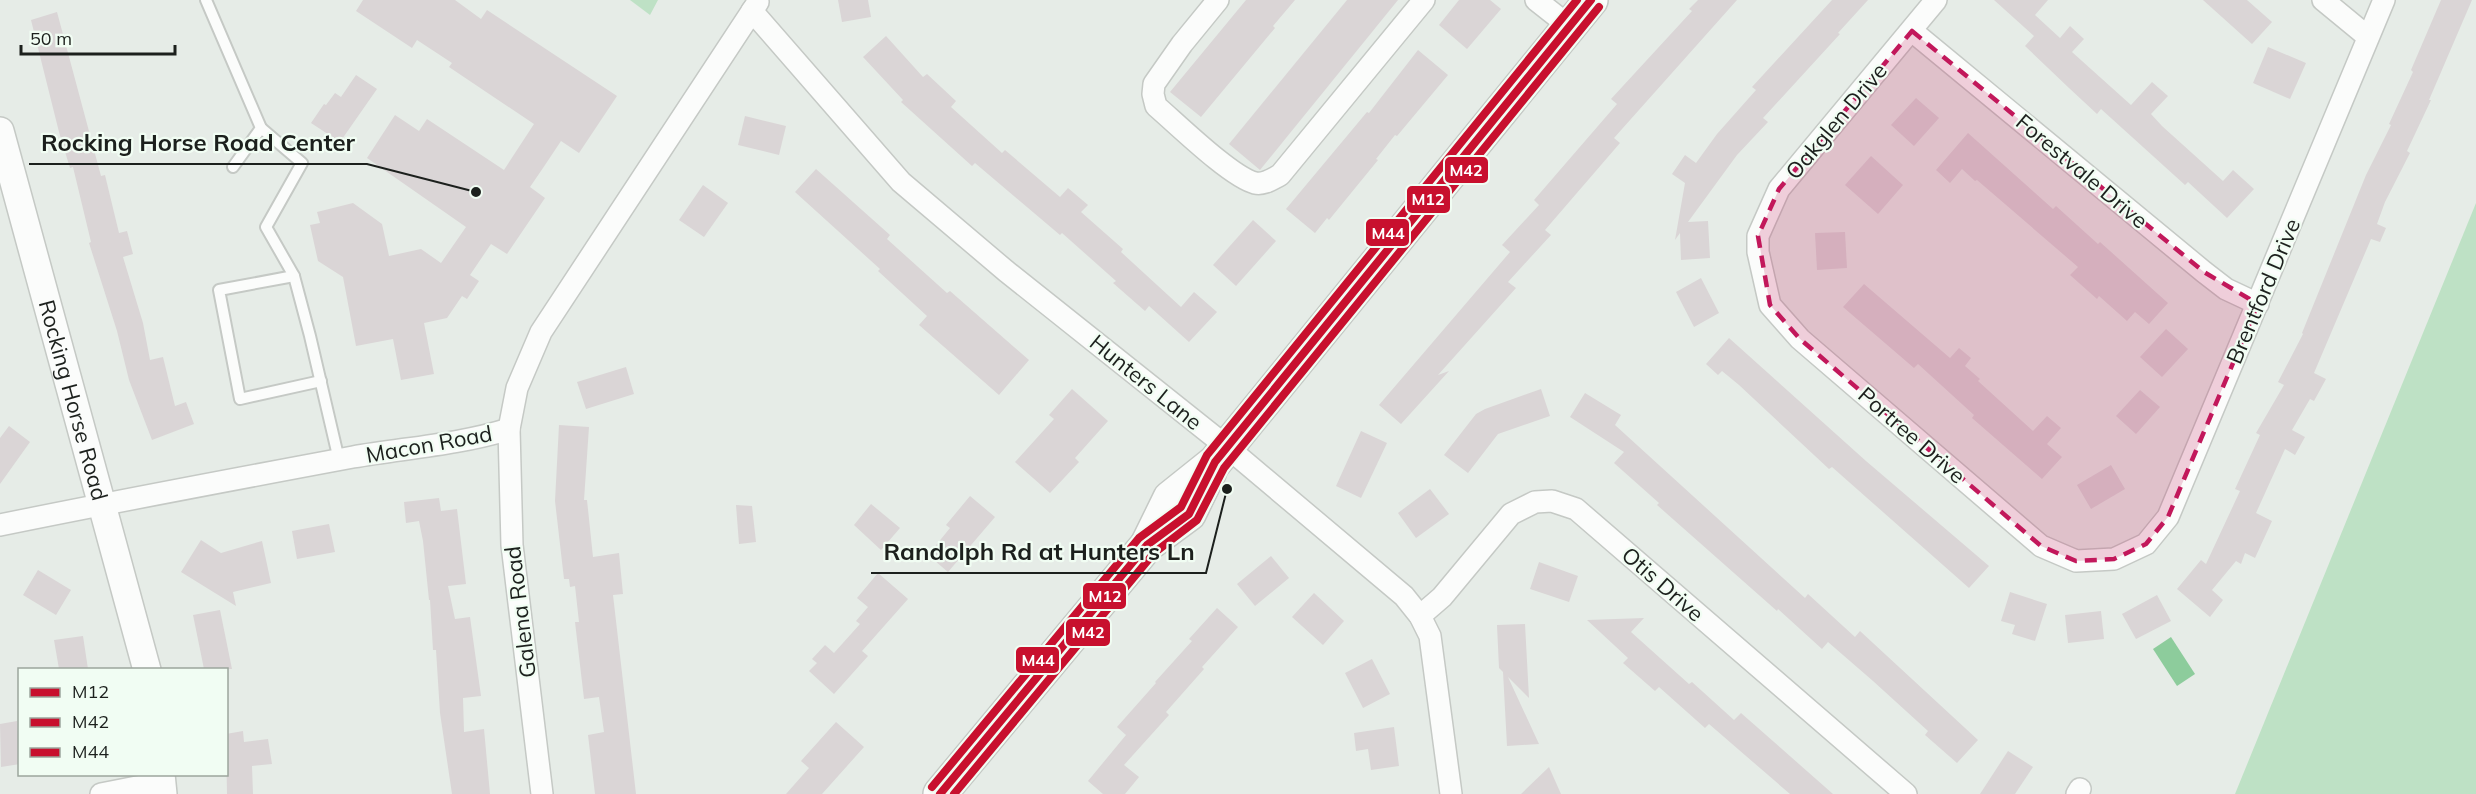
<svg xmlns="http://www.w3.org/2000/svg" width="2476" height="794" viewBox="0 0 2476 794" font-family="Mulish,sans-serif">
<rect width="100%" height="100%" fill="#e6ece7"/>
<g fill="#bee1c5">
<polygon points="630,0 658,0 650,15"/>
<polygon points="2476,203 2476,794 2235,794"/>
</g>
<polygon fill="#8dcc9c" points="2171,637 2195,674 2177,686 2153,649"/>
<g fill="#dad5d6">
<polygon points="363,0 455,0 481,19 487,10 617,96 579,153 561,141 543,168 530,187 545,198 507,254 491,244 470,275 479,281 467,299 462,296 447,318 424,323 434,374 401,380 393,339 356,346 343,277 318,261 310,225 320,223 317,212 353,203 382,224 389,256 421,249 441,263 466,227 367,158 395,115 419,131 427,119 504,170 534,124 449,67 452,63 417,40 412,48 356,11"/>
<polygon points="838,0 868,0 871,17 842,22"/>
<polygon points="1246,0 1295,0 1273,26 1275,28 1201,117 1170,92"/>
<polygon points="1347,0 1398,0 1260,170 1229,144"/>
<polygon points="1459,0 1490,0 1501,9 1467,49 1439,25"/>
<polygon points="1698,0 1737,0 1614,138 1620,143 1545,230 1551,235 1508,282 1516,288 1438,375 1449,371 1401,424 1379,405 1510,252 1502,245 1539,205 1534,200 1617,104 1611,99 1692,11 1689,9"/>
<polygon points="1832,0 1868,0 1838,33 1840,34 1763,118 1768,122 1737,155 1688,222 1708,221 1710,258 1681,260 1680,233 1675,240 1685,183 1672,174 1685,155 1696,163 1717,134 1756,90 1752,87"/>
<polygon points="1994,0 2048,0 2035,15 2060,38 2070,26 2084,39 2072,52 2131,105 2152,82 2168,96 2151,114 2162,126 2223,181 2233,170 2254,189 2227,218 2188,182 2185,185 2101,109 2097,114 2069,88 2025,46 2034,36"/>
<polygon points="2203,0 2247,0 2272,22 2252,44"/>
<polygon points="2441,0 2472,0 2429,100 2431,100 2407,151 2410,153 2385,202 2377,224 2386,228 2380,242 2371,239 2314,373 2326,379 2314,401 2310,399 2292,430 2305,437 2295,455 2285,449 2256,513 2272,521 2255,558 2245,553 2241,564 2236,561 2212,590 2223,600 2210,617 2177,589 2201,560 2206,564 2240,491 2235,489 2260,435 2256,433 2284,385 2278,382 2303,334 2302,333 2366,175 2391,125 2389,124 2413,72 2411,70"/>
<polygon points="57,12 101,176 105,175 119,233 127,231 133,254 123,257 143,323 150,360 163,357 175,406 186,402 194,424 152,440 129,380 117,331 89,243 91,242 73,167 70,168 59,132 31,20"/>
<polygon points="886,36 923,77 927,74 956,101 951,107 1002,153 1005,150 1060,197 1068,188 1088,205 1081,212 1123,249 1121,252 1181,307 1194,292 1217,312 1189,342 1149,306 1145,311 1113,283 1116,281 1062,233 1060,235 975,163 972,166 901,102 903,100 863,57"/>
<polygon points="2268,47 2306,63 2290,99 2253,83"/>
<polygon points="1418,50 1448,75 1397,136 1395,135 1376,159 1378,160 1329,220 1327,218 1315,233 1286,209 1367,112 1369,113"/>
<polygon points="356,75 377,89 340,142 311,123 324,104 326,105 335,93 341,97"/>
<polygon points="1916,98 1939,118 1914,146 1891,125"/>
<polygon points="745,116 786,126 779,155 738,145"/>
<polygon points="1968,133 2053,209 2056,206 2098,244 2100,242 2168,303 2149,324 2135,312 2127,321 2099,296 2097,299 2070,275 2078,267 1977,180 1975,181 1962,169 1950,183 1936,170"/>
<polygon points="1871,156 1903,185 1878,214 1845,185"/>
<polygon points="816,169 890,235 887,239 947,293 950,291 1029,360 999,395 919,325 927,316 878,271 880,269 795,192"/>
<polygon points="703,185 728,203 704,237 679,220"/>
<polygon points="1253,220 1276,241 1236,286 1213,265"/>
<polygon points="1845,232 1847,268 1817,270 1815,233"/>
<polygon points="1701,278 1719,313 1694,327 1676,292"/>
<polygon points="1864,284 1950,358 1959,348 1971,358 1965,366 1980,379 1978,381 2033,431 2047,416 2061,428 2047,444 2062,457 2042,479 1972,418 1974,415 1918,364 1914,368 1843,307"/>
<polygon points="2166,329 2188,349 2162,377 2140,357"/>
<polygon points="1729,338 1866,461 1989,566 1969,588 1832,467 1829,469 1739,385 1722,371 1718,375 1706,364"/>
<polygon points="626,367 634,394 586,409 577,382"/>
<polygon points="1072,389 1108,421 1075,458 1079,462 1050,493 1015,462 1054,419 1049,415"/>
<polygon points="1541,389 1550,416 1498,434 1468,473 1444,455 1476,414 1485,409"/>
<polygon points="2140,390 2160,407 2136,434 2116,416"/>
<polygon points="1585,393 1621,415 1615,425 1805,598 1808,594 1855,637 1860,631 1978,740 1957,763 1925,735 1928,731 1873,681 1828,642 1822,649 1778,609 1777,611 1657,505 1659,503 1614,463 1624,452 1570,417"/>
<polygon points="559,425 589,427 584,500 587,500 593,557 619,553 623,594 613,595 636,794 595,794 588,735 604,732 599,697 584,699 575,622 579,622 575,586 570,587 569,579 564,579 555,501"/>
<polygon points="9,426 30,442 0,484 0,438"/>
<polygon points="1361,431 1387,443 1361,498 1336,486"/>
<polygon points="2111,465 2125,489 2091,509 2077,485"/>
<polygon points="1430,489 1449,514 1416,538 1398,513"/>
<polygon points="970,496 995,517 948,572 928,555 950,528 946,525"/>
<polygon points="439,498 441,511 457,509 466,584 448,586 455,619 470,617 481,696 463,698 464,732 484,729 490,794 452,794 440,713 436,650 433,650 430,600 429,600 423,541 419,521 406,523 404,502"/>
<polygon points="871,504 900,528 881,550 854,525"/>
<polygon points="736,505 752,506 756,542 739,544"/>
<polygon points="329,524 335,552 297,559 292,531"/>
<polygon points="201,540 221,553 262,541 271,583 233,592 236,606 181,572"/>
<polygon points="1271,556 1289,578 1255,606 1237,584"/>
<polygon points="1539,562 1578,576 1569,602 1530,589"/>
<polygon points="38,570 71,590 56,615 23,595"/>
<polygon points="878,573 908,599 862,651 868,656 834,694 809,671 817,663 812,659 825,645 834,653 860,624 856,621 868,607 857,598"/>
<polygon points="2010,592 2047,604 2035,641 2012,634 2015,625 2001,621"/>
<polygon points="1314,593 1344,621 1323,645 1292,617"/>
<polygon points="2157,595 2171,621 2136,639 2122,614"/>
<polygon points="1217,608 1238,627 1202,667 1204,669 1166,712 1169,715 1124,765 1139,777 1125,794 1103,794 1088,781 1126,735 1117,727 1156,683 1155,682 1192,641 1189,639"/>
<polygon points="220,610 232,669 204,669 193,615"/>
<polygon points="2101,611 2104,639 2068,643 2065,615"/>
<polygon points="1644,618 1631,632 1689,684 1692,682 1734,720 1741,713 1833,794 1790,794 1709,724 1705,728 1659,687 1655,691 1623,663 1628,658 1587,620"/>
<polygon points="1525,624 1529,698 1508,677 1539,744 1507,746 1503,672 1499,668 1497,625"/>
<polygon points="83,636 88,669 59,669 54,640"/>
<polygon points="1372,659 1390,694 1363,708 1345,673"/>
<polygon points="17,721 20,764 1,767 0,724"/>
<polygon points="836,722 864,747 822,794 786,794 809,768 801,761"/>
<polygon points="1394,727 1399,766 1371,770 1368,749 1356,751 1354,733"/>
<polygon points="243,731 244,742 268,739 272,764 252,766 253,794 227,794 226,734"/>
<polygon points="2008,751 2033,767 2015,794 1980,794"/>
<polygon points="1549,767 1561,794 1521,794"/>
</g>
<g fill="none" stroke-linecap="round" stroke-linejoin="round">
<defs>
<g id="service">
<polyline points="206,0 261,128 233,167"/>
<polyline points="261,128 302,163 266,227 294,276 310,336 339,460"/>
<polyline points="294,276 219,290 240,399 321,381"/>
</g>
<g id="minor">
<path d="M1218,0L1182,44L1154,84L1153,94L1156,106C1177,124 1231,177 1255,183C1264,185 1272,179 1280,175L1424,0"/>
<polyline points="1536,0 1569,26"/>
<polyline points="1936,0 1779,189 1758,236 1758,252 1770,305 1800,339 2041,546 2076,561 2114,559 2146,544 2168,517 2384,0"/>
<polyline points="2323,0 2368,37"/>
<polyline points="752,11 901,182 1006,271 1227,447 1404,596 1420,616 1430,636 1451,794"/>
<polyline points="1912,31 2204,272 2226,289 2258,304"/>
<polyline points="509,429 512,545 542,794"/>
<path d="M0,525C117,501 235,479 353,457C404,448 458,445 509,429L517,388L541,332L758,2"/>
<polyline points="1420,616 1442,597 1511,514 1535,502 1552,501 1576,509 1906,794"/>
<polyline points="101,794 162,782"/>
<polyline points="2077,794 2080,789"/>
</g>
<g id="tertiary">
<path id="s1" d="M0,131L147,670"/>
<polyline points="161,774 163,794"/>
</g>
<g id="primary">
<polyline points="1147,545 1170,498 1215,462 1591,0"/>
<polyline points="940,794 1147,545 1189,514 1210,471"/>
</g>
</defs>
<use href="#service" stroke="#c5c9c5" stroke-width="14"/>
<use href="#minor" stroke="#c5c9c5" stroke-width="24"/>
<use href="#tertiary" stroke="#c5c9c5" stroke-width="30"/>
<use href="#primary" stroke="#c5c9c5" stroke-width="36"/>
<use href="#service" stroke="#fbfcfb" stroke-width="10"/>
<use href="#minor" stroke="#fbfcfb" stroke-width="21"/>
<use href="#tertiary" stroke="#fbfcfb" stroke-width="27"/>
<use href="#primary" stroke="#fbfcfb" stroke-width="33"/>
<defs>
<polyline id="bus-1" points="940,794 1147,545 1189,514 1215,462 1591,0"/>
<polyline id="bus-2" points="954,794 1154,553 1197,520 1224,468 1599,7"/>
<polyline id="bus-3" points="932,787 1139,538 1181,507 1207,455 1577,0"/>
</defs>
<use href="#bus-1" stroke="#f1fdf3" stroke-width="12"/>
<use href="#bus-2" stroke="#f1fdf3" stroke-width="12"/>
<use href="#bus-3" stroke="#f1fdf3" stroke-width="12"/>
<use href="#bus-1" stroke="#c8102e" stroke-width="8"/>
<use href="#bus-2" stroke="#c8102e" stroke-width="8"/>
<use href="#bus-3" stroke="#c8102e" stroke-width="8"/>
</g>
<path fill="#c2185b" fill-opacity="0.2" stroke="#c2185b" stroke-width="4.5" stroke-dasharray="12 8" stroke-linejoin="round" d="M1912,31L2204,272L2258,304L2168,517L2146,544L2114,559L2076,561L2041,546L1800,339L1770,305L1758,236L1779,189Z"/>
<g text-anchor="middle" dominant-baseline="central" stroke-width="4.5" stroke-linejoin="round" paint-order="stroke">
<g font-size="22" fill="#1c201d" stroke="#f1fdf3">
<text transform="translate(1836 121) rotate(-50)">Oakglen Drive</text>
<text transform="translate(2082 171) rotate(40)">Forestvale Drive</text>
<text transform="translate(2263 291) rotate(-67)">Brentford Drive</text>
<text transform="translate(1146 382) rotate(39)">Hunters Lane</text>
<text stroke="none"><textPath href="#s1" startOffset="279">Rocking Horse Road</textPath></text>
<text transform="translate(1912 435) rotate(41)">Portree Drive</text>
<text transform="translate(429 444) rotate(-10)">Macon Road</text>
<text transform="translate(1663 584) rotate(41)">Otis Drive</text>
<text transform="translate(520 612) rotate(-97)">Galena Road</text>
</g>
</g>
<path fill="none" stroke="#1c201d" stroke-width="2" d="M476 192L367 164H29M1227 489L1206 573H871"/>
<g fill="#1c201d" stroke="#f1fdf3" stroke-width="2">
<circle cx="476" cy="192" r="6"/>
<circle cx="1227" cy="489" r="6"/>
</g>
<g font-size="24" text-anchor="middle" font-weight="bold" fill="#1c201d" stroke="#f1fdf3" stroke-width="4.5" stroke-linejoin="round" paint-order="stroke">
<text x="198" y="151">Rocking Horse Road Center</text>
<text x="1039" y="560">Randolph Rd at Hunters Ln</text>
</g>
<g stroke="#f1fdf3" stroke-width="2">
<rect x="1444" y="156" width="45" height="28" rx="6" fill="#c8102e"/>
<rect x="1406" y="185" width="45" height="29" rx="6" fill="#c8102e"/>
<rect x="1365" y="218" width="45" height="29" rx="6" fill="#c8102e"/>
<rect x="1082" y="582" width="45" height="28" rx="6" fill="#c8102e"/>
<rect x="1065" y="618" width="46" height="29" rx="6" fill="#c8102e"/>
<rect x="1015" y="646" width="45" height="28" rx="6" fill="#c8102e"/>
</g>
<g font-size="16" text-anchor="middle" font-weight="bold" fill="#fff">
<text x="1466" y="176">M42</text>
<text x="1428" y="205">M12</text>
<text x="1388" y="239">M44</text>
<text x="1105" y="602">M12</text>
<text x="1088" y="638">M42</text>
<text x="1038" y="666">M44</text>
</g>
<rect x="18" y="668" width="210" height="108" fill="#f1fdf3" stroke="#9ca59d" stroke-width="1.5"/>
<rect x="30" y="688" width="30" height="9" fill="#c8102e" stroke="#9ca59d" stroke-width="1.5"/>
<text x="72" y="698" font-size="18" fill="#1c201d">M12</text>
<rect x="30" y="718" width="30" height="9" fill="#c8102e" stroke="#9ca59d" stroke-width="1.5"/>
<text x="72" y="728" font-size="18" fill="#1c201d">M42</text>
<rect x="30" y="748" width="30" height="9" fill="#c8102e" stroke="#9ca59d" stroke-width="1.5"/>
<text x="72" y="758" font-size="18" fill="#1c201d">M44</text>
<path d="M21 45v9h154v-9" fill="none" stroke="#1c201d" stroke-width="3"/>
<text x="30" y="45" font-size="18" fill="#1c201d" stroke="#f1fdf3" stroke-width="4.5" paint-order="stroke">50 m</text>
</svg>
